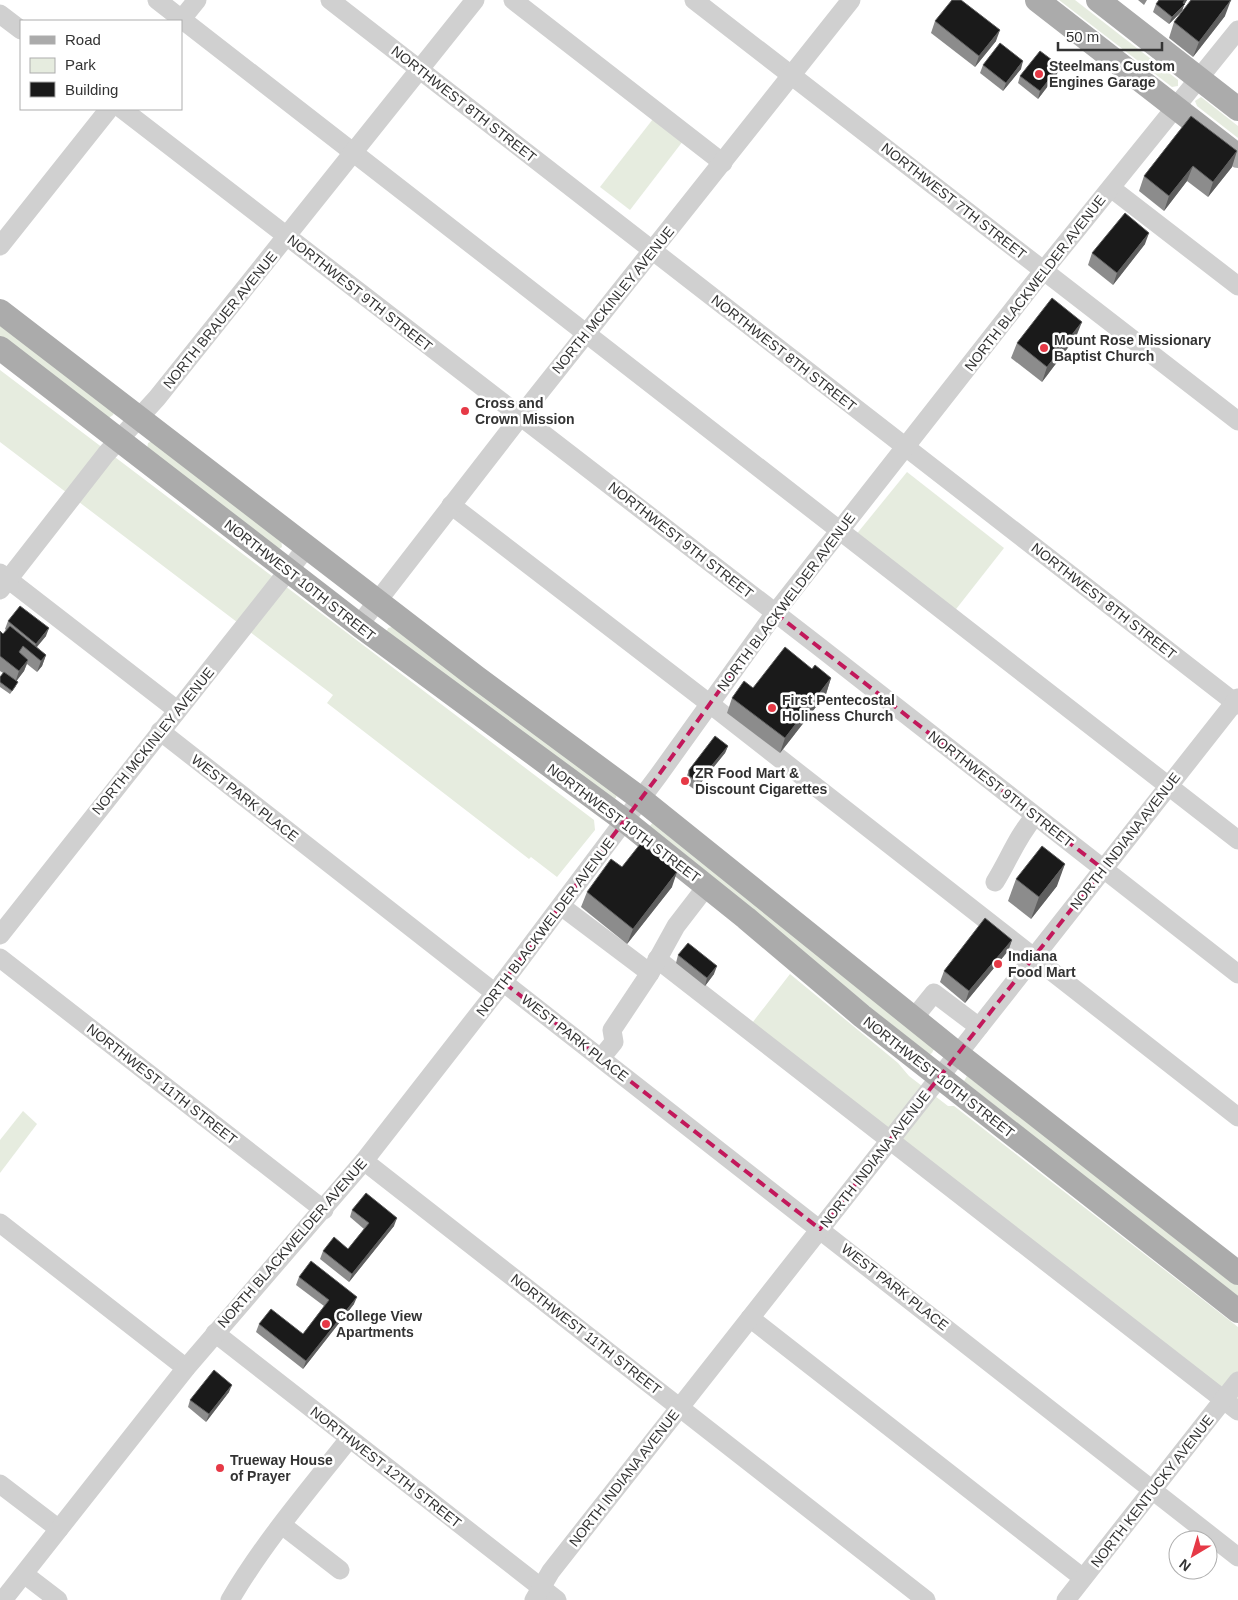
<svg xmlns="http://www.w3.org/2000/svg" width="1238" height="1600" viewBox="0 0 1238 1600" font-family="Arial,sans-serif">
<rect width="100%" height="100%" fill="#fff"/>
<g fill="#e6ecdf">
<polygon points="1059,0 1075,0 1178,80 1178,86 1172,87"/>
<polygon points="1201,97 1238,126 1238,138 1197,106 1195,101"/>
<polygon points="653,119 683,141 630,210 600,187"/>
<polygon points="0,322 114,412 113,415 107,419 0,337"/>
<polygon points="0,370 594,820 595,830 557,877 531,857 529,859 327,703 333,695 0,442"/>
<polygon points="152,441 281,539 282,547 279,549 147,449 148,443"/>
<polygon points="907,472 1004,548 953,613 855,536"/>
<polygon points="392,627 617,794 616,798 613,800 386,633 388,628"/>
<polygon points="654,821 934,1049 932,1053 929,1055 649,827"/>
<polygon points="790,974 898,1063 909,1076 948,1106 954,1106 1238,1327 1238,1407 749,1027"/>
<polygon points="967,1076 1238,1284 1238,1299 964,1081"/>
<polygon points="23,1111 37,1124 0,1173 0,1140"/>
</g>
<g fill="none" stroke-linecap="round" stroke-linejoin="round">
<g stroke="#d0d0d0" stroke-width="19">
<polyline points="157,0 1238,840"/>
<polyline points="330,0 1238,705"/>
<polyline points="513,0 723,163"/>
<polyline points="694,0 1238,421"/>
<polyline points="0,14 21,30"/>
<polyline points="180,21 197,0"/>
<polyline points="122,109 817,645 1238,974"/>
<polyline points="1111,188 1238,286"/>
<polyline points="0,246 109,109"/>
<polyline points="451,505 710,704 1238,1117"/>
<polyline points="0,573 177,710"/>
<polyline points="0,590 106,454 157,398 475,0"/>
<polyline points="359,625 520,417 851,0"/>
<polyline points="160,731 495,993"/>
<path d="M995,882C1010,858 1016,838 1035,816"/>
<polyline points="561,906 650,973"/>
<polyline points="0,935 307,547"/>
<polyline points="0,958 324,1210"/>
<polyline points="657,959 1238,1411"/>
<polyline points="503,982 1238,1557"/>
<polyline points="913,1019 934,993 979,1027"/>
<polyline points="601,1058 614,1042 612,1030 650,973 676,926 706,887"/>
<polyline points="364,1161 926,1600"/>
<polyline points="0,1223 186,1368"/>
<polyline points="750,1318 1083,1578"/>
<polyline points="215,1333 557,1600"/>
<polyline points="0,1484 59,1529"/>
<polyline points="282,1525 340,1570"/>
<polyline points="24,1574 58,1600"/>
<polyline points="3,1600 186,1368 364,1161 495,993 658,776 775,613 1044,270 1238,30"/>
<path d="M230,1600C264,1542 308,1491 349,1439"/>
<polyline points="534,1600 551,1571 1238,698"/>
<polyline points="1066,1600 1238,1381"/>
</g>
<g stroke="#ababab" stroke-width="24">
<polyline points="1037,0 1238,156"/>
<polyline points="1098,0 1238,109"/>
<polyline points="0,311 476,677 641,799 958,1054 1238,1273"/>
<polyline points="0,348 359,625 625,821 746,918 862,1016 1238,1311"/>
</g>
</g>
<g fill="#8c8c8c">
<polygon points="1138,0 1147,0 1144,5"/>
<polygon points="1159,0 1187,0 1184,5 1182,11 1169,24 1153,12 1156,4"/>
<polygon points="1225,16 1193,57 1169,38 1174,22"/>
<polygon points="935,21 996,41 975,67 931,33"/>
<polygon points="983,65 1021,69 1003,91 980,73"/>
<polygon points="1057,74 1038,99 1018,83 1020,76"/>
<polygon points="1191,116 1232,167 1208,197 1187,181 1164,211 1139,191 1144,176"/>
<polygon points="1145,244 1113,285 1088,265 1092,253"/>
<polygon points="1076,337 1042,382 1011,358 1017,343"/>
<polygon points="8,621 46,636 37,647 46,655 42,666 37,672 27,664 24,671 16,681 16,686 10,694 0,687 0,677 3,673 0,671 0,631 3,634 6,630 5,629"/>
<polygon points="831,678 826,694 780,753 727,713 732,698 753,688"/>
<polygon points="728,746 725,753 695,790 687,784 686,778 689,770"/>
<polygon points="622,867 672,887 627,944 581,907 587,892"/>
<polygon points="1016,879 1057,886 1031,919 1008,901"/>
<polygon points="1012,940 1008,951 965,1003 940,982 944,971"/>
<polygon points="678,955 714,974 705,986 676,963"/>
<polygon points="352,1210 394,1226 349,1282 320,1259 323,1251 348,1249 364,1229 350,1217"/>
<polygon points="299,1277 354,1304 303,1369 256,1332 259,1324 303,1334 324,1306 296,1285"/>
<polygon points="229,1392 206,1422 188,1407 190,1400"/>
</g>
<g fill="#5f5f5f">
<polygon points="1185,0 1187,0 1184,5 1182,11 1169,24 1172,17"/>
<polygon points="1231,0 1225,16 1193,57 1199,42"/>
<polygon points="1000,30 996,41 975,67 979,56"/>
<polygon points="1023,61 1021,69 1003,91 1006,83"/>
<polygon points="1060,66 1057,74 1038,99 1040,91"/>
<polygon points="1237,151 1232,167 1208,197 1213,182"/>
<polygon points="1193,166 1187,181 1164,211 1169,196"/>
<polygon points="1149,233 1145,244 1113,285 1117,273"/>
<polygon points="1082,322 1076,337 1042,382 1047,367"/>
<polygon points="49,628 46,636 33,651 36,644"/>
<polygon points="46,655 42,666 37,672 41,661"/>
<polygon points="28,660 24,671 15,683 19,671"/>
<polygon points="831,678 826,694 780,753 785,738"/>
<polygon points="728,746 725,753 695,790 698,782"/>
<polygon points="1065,864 1057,886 1031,919 1039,897"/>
<polygon points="677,872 672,887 627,944 633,929"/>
<polygon points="1012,940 1008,951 965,1003 969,991"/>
<polygon points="717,966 714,974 705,986 707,978"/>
<polygon points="397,1218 394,1226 349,1282 352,1274"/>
<polygon points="357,1297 354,1304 303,1369 306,1361"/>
<polygon points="232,1385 229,1392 206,1422 209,1414"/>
</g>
<g fill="#1a1a1a" stroke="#5f5f5f">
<polygon points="952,0 961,0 1000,30 979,56 935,21"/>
<polygon points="1159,0 1185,0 1183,3 1185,4 1172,17 1156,4"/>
<polygon points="1191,0 1231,0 1199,42 1174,22"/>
<polygon points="1000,43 1023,61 1006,83 983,65"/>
<polygon points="1040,51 1060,66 1040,91 1020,76"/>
<polygon points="1191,116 1237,151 1213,182 1193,166 1169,196 1144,176"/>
<polygon points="1125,213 1149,233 1117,273 1092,253"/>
<polygon points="1052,298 1082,322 1047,367 1017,343"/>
<polygon points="20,606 49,628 36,644 8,621"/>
<polygon points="10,626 46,655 41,661 23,646 19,652 28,660 19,671 0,656 0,631 3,634"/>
<polygon points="785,647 812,669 815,665 831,678 785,738 732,698 744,681 753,688"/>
<polygon points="4,672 18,682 12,691 0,682 0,677"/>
<polygon points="715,736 728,746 698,782 689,776 689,770"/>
<polygon points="641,843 677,872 633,929 587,892 611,859 622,867"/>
<polygon points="1042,846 1065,864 1039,897 1016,879"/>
<polygon points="985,918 1012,940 969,991 944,971"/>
<polygon points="688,943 717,966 707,978 678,955"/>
<polygon points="366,1193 397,1218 352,1274 323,1251 334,1237 348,1249 369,1223 352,1210"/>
<polygon points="311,1261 357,1297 306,1361 259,1324 271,1309 303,1334 329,1300 299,1277"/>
<polygon points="214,1370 232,1385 209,1414 190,1400"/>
</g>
<path fill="none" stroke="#c2185b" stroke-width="4" stroke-dasharray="10 6" stroke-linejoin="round" d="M775,613L1103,869L820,1229L503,982L658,776Z"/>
<g fill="#e63946" stroke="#fff" stroke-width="2">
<circle cx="1039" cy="74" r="5"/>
<circle cx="1044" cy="348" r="5"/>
<circle cx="465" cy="411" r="5"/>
<circle cx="772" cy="708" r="5"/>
<circle cx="685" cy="781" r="5"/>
<circle cx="998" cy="964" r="5"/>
<circle cx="326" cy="1324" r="5"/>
<circle cx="220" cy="1468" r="5"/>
</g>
<g text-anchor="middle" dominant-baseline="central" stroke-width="5" stroke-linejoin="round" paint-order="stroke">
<g font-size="14" font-weight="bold" fill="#333" stroke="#fff" text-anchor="start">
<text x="1049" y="66">Steelmans Custom<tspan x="1049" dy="16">Engines Garage</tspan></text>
<text x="1054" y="340">Mount Rose Missionary<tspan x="1054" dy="16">Baptist Church</tspan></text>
<text x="475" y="403">Cross and<tspan x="475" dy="16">Crown Mission</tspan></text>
<text x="782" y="700">First Pentecostal<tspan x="782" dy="16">Holiness Church</tspan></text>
<text x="695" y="773">ZR Food Mart &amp;<tspan x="695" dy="16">Discount Cigarettes</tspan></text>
<text x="1008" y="956">Indiana<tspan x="1008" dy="16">Food Mart</tspan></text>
<text x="336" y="1316">College View<tspan x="336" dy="16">Apartments</tspan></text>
<text x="230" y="1460">Trueway House<tspan x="230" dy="16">of Prayer</tspan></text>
</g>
<g font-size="14" fill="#333" stroke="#fff">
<text transform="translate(464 104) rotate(38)">NORTHWEST 8TH STREET</text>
<text transform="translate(954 201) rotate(38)">NORTHWEST 7TH STREET</text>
<text transform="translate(1035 283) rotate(-52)">NORTH BLACKWELDER AVENUE</text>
<text transform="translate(360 293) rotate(38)">NORTHWEST 9TH STREET</text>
<text transform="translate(613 300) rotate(-51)">NORTH MCKINLEY AVENUE</text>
<text transform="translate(220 320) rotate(-51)">NORTH BRAUER AVENUE</text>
<text transform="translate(784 353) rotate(38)">NORTHWEST 8TH STREET</text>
<text transform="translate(681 540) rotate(38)">NORTHWEST 9TH STREET</text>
<text transform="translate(300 580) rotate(38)">NORTHWEST 10TH STREET</text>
<text transform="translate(1104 601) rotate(38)">NORTHWEST 8TH STREET</text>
<text transform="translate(786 602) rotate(-53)">NORTH BLACKWELDER AVENUE</text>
<text transform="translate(153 741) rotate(-51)">NORTH MCKINLEY AVENUE</text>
<text transform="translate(1001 789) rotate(38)">NORTHWEST 9TH STREET</text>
<text transform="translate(245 798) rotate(38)">WEST PARK PLACE</text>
<text transform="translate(624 823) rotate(37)">NORTHWEST 10TH STREET</text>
<text transform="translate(1125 841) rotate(-52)">NORTH INDIANA AVENUE</text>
<text transform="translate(545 927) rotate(-53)">NORTH BLACKWELDER AVENUE</text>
<text transform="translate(575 1038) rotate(38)">WEST PARK PLACE</text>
<text transform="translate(939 1077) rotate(38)">NORTHWEST 10TH STREET</text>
<text transform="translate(162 1084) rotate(38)">NORTHWEST 11TH STREET</text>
<text transform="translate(875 1159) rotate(-52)">NORTH INDIANA AVENUE</text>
<text transform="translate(292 1243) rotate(-49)">NORTH BLACKWELDER AVENUE</text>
<text transform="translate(895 1287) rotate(38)">WEST PARK PLACE</text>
<text transform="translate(586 1334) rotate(38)">NORTHWEST 11TH STREET</text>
<text transform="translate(386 1467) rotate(38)">NORTHWEST 12TH STREET</text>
<text transform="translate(624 1478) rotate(-52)">NORTH INDIANA AVENUE</text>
<text transform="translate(1152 1491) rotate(-52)">NORTH KENTUCKY AVENUE</text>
</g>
</g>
<rect x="20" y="20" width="162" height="90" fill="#ffffff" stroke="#adadad"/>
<rect x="30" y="36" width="25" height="8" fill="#ababab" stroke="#adadad"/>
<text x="65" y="45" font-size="15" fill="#333333">Road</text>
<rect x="30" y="58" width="25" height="15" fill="#e6ecdf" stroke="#adadad"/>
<text x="65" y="70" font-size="15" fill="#333333">Park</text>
<rect x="30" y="82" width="25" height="15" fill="#1a1a1a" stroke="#adadad"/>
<text x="65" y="95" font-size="15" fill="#333333">Building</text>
<g transform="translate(1193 1555) rotate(218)"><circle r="24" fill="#ffffff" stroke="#adadad"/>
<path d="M0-4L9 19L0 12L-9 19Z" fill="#e63946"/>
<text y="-8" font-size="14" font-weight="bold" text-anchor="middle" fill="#333333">N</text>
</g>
<path d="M1058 42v8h104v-8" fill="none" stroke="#333333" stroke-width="2.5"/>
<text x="1066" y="42" font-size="15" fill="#333333" stroke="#ffffff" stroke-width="4" paint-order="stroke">50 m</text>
</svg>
